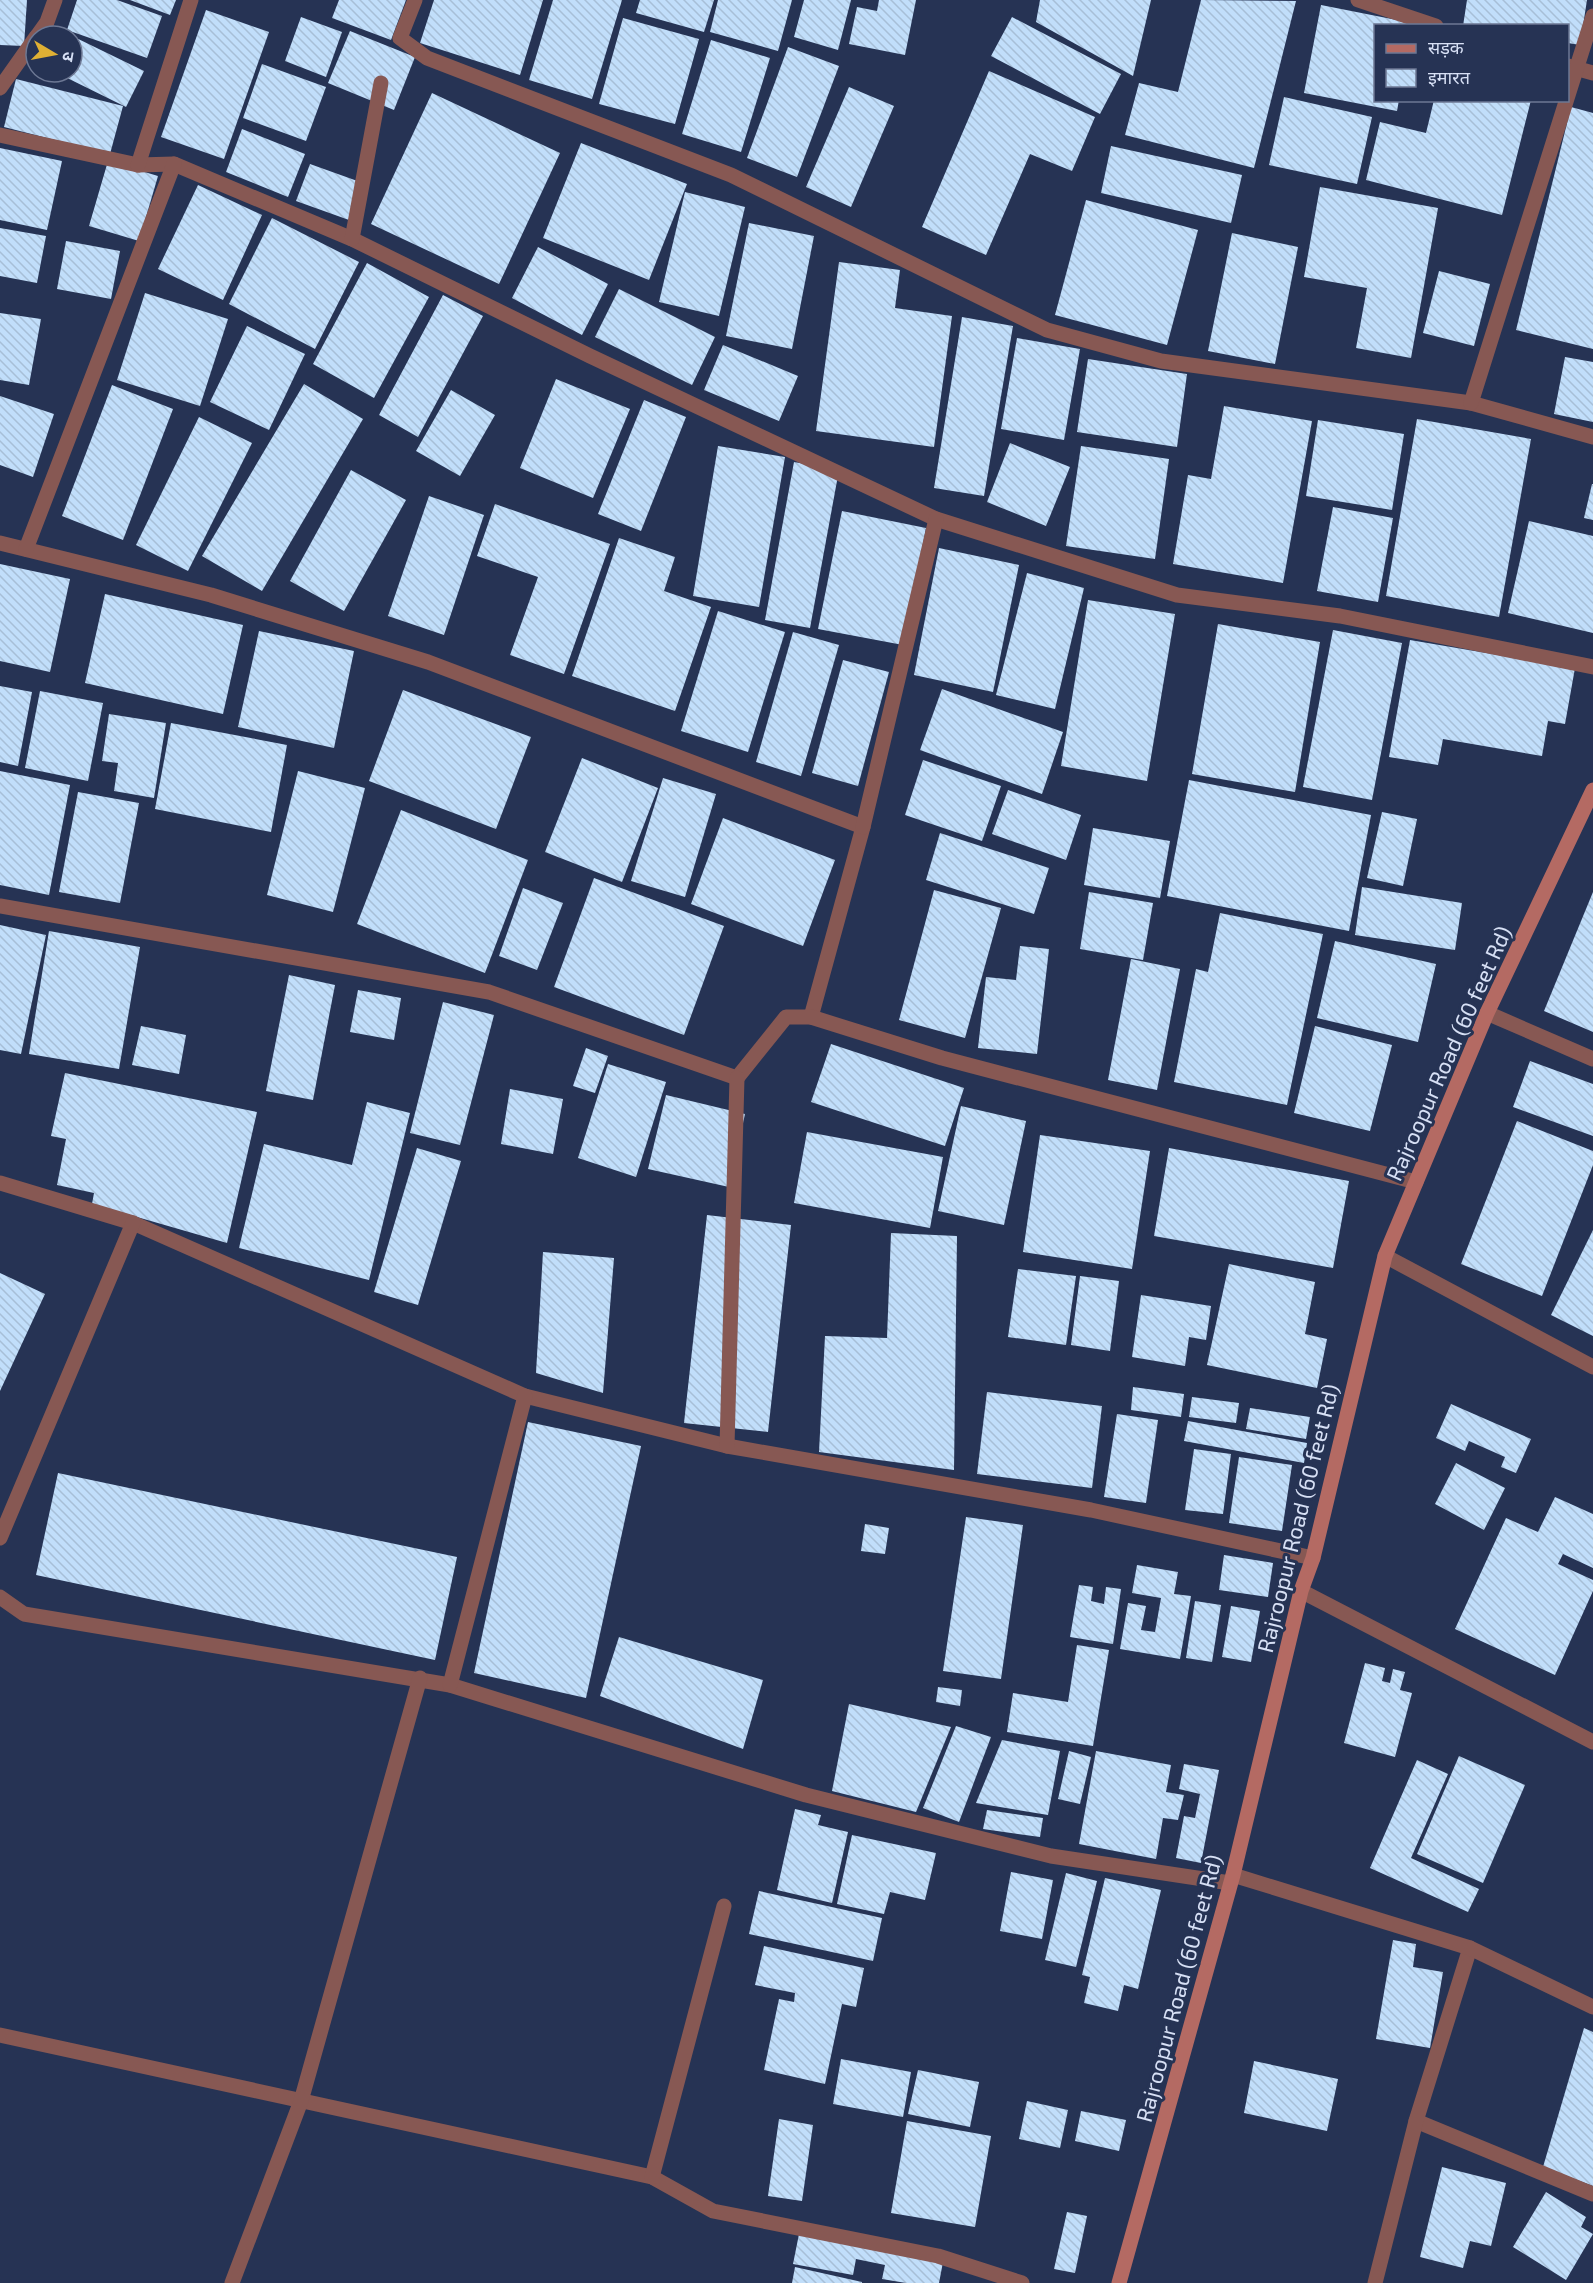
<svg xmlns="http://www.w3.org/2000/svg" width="1593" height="2283" viewBox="0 0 1593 2283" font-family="'Exo 2','Noto Sans Devanagari',sans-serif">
<defs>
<pattern id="building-back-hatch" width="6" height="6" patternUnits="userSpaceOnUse" patternTransform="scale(1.5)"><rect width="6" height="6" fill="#c1defa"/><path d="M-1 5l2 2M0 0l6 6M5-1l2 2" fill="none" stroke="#a7bfd7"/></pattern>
</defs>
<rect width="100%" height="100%" fill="#263354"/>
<g fill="url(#building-back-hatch)">
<polygon points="0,0 27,0 24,46 0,45"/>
<polygon points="77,0 117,0 162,16 147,58 67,30"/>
<polygon points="130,0 176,0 170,15"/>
<polygon points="339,0 406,0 391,40 332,18"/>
<polygon points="434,0 543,0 520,75 420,43"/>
<polygon points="553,0 622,0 592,99 529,80"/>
<polygon points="640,0 714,0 704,32 636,13"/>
<polygon points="718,0 792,0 778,51 710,32"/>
<polygon points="804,0 851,0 838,50 794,37"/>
<polygon points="879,0 916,0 905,55 849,44 857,7 877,11"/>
<polygon points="1040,0 1151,0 1133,76 1036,22"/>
<polygon points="1201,0 1296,1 1254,168 1125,135 1139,83 1178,92"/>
<polygon points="1467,0 1587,0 1580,45 1568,43 1568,26 1463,26"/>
<polygon points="1321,5 1417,24 1376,26 1376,100 1399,100 1397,111 1304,93"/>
<polygon points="206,10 269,32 224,159 161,137"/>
<polygon points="301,17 342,32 326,77 285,61"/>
<polygon points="1012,17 1121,74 1100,114 991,56"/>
<polygon points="623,18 699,39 675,124 599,104"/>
<polygon points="350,31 415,57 394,110 328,83"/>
<polygon points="66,33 144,71 126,107 55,72 72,72 72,36 65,36"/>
<polygon points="711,40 770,58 741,152 682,134"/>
<polygon points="788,47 839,66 797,177 747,158"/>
<polygon points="262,64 326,87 306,141 243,118"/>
<polygon points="989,71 1095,117 1072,171 1030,154 986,255 922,227"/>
<polygon points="16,79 123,106 110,154 4,127"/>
<polygon points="849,87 894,106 851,207 806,187"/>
<polygon points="432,93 560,153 499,284 371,224"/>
<polygon points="1284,97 1372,117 1357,184 1269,165"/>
<polygon points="1434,100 1531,100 1502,215 1366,180 1380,122 1426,133"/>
<polygon points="1571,107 1593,113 1593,349 1516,330"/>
<polygon points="242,129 305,154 288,197 226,172"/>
<polygon points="581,143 687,184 649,280 543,238"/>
<polygon points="1111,146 1242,175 1231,223 1101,193"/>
<polygon points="0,148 62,161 47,230 0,220"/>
<polygon points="108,161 158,176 139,241 89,226"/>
<polygon points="310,164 363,183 349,220 296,201"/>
<polygon points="198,185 262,215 223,300 158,269"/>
<polygon points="1320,187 1438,208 1411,358 1356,348 1367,288 1304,277"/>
<polygon points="685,192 745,207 719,316 659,302"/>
<polygon points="1086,200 1198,230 1167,345 1055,315"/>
<polygon points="272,218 359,262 315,349 229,304"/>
<polygon points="749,223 814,236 792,349 726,336"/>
<polygon points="0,228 46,236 37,283 0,276"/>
<polygon points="1232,233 1298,247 1275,364 1208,351"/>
<polygon points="66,241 120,251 111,299 57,289"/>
<polygon points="538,247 608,284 582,335 512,298"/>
<polygon points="839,262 900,270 895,308 952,316 934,447 816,431"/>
<polygon points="367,263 429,297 374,398 313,364"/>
<polygon points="1439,271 1490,284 1474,346 1423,333"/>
<polygon points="619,289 715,337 692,385 595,337"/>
<polygon points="145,293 228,319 200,406 117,380"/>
<polygon points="443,295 483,316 418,437 379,415"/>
<polygon points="0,313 41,319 29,385 0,380"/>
<polygon points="962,317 1013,326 984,496 934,488"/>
<polygon points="247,326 305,354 269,430 210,402"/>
<polygon points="1017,338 1080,349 1064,440 1001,429"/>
<polygon points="723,345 798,376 779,421 704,390"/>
<polygon points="1565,357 1593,362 1593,422 1554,414"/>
<polygon points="1088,359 1187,374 1177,447 1077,432"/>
<polygon points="556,379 630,409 593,498 520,468"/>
<polygon points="304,384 363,419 262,591 202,556"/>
<polygon points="112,385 173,409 123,540 62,516"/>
<polygon points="451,390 495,415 460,476 416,451"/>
<polygon points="0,396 54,414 33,477 0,465"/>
<polygon points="644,400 686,417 641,531 598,514"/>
<polygon points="1224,406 1312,421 1283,583 1173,564 1188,475 1211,479"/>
<polygon points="199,417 252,443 188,571 136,545"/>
<polygon points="1417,419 1531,439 1499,617 1386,596"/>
<polygon points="1318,420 1404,434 1392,510 1306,496"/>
<polygon points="1010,443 1070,467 1046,526 987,502"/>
<polygon points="718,446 785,457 759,607 693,596"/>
<polygon points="1081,446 1169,459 1155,559 1066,546"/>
<polygon points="794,462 839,470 810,628 765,620"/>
<polygon points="351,470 406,500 344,611 290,581"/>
<polygon points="1592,484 1593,484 1593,520 1584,518"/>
<polygon points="429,496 484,515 444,635 388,616"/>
<polygon points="495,504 610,544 564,674 510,655 538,577 477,556"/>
<polygon points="1333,507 1393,518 1378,602 1317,591"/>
<polygon points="842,511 926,528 903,645 818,629"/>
<polygon points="1529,521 1593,536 1593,633 1508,613"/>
<polygon points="619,538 675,557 664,591 711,607 675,711 572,676"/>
<polygon points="939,548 1019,565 993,692 914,675"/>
<polygon points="0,564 70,579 50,672 0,661"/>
<polygon points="1027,573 1084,588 1055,709 996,695"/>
<polygon points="105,594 243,625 223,714 85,683"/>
<polygon points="1088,600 1175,614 1147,781 1061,766"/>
<polygon points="718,611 785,632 748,752 681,731"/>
<polygon points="1218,624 1320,642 1295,792 1192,774"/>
<polygon points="1333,630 1402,643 1372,800 1303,787"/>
<polygon points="259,631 354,651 334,748 238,727"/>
<polygon points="793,632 839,645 801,776 756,762"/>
<polygon points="1410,640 1575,668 1565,724 1548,721 1542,756 1443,739 1438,765 1389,757"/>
<polygon points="843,660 889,672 858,786 812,773"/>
<polygon points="0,686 32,692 18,766 0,762"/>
<polygon points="942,689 1063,732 1042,794 920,750"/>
<polygon points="403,690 531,737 496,829 369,781"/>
<polygon points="40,691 103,703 88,781 25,768"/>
<polygon points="109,714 166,723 154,798 114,791 118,763 102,761"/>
<polygon points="171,723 287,745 271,832 155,809"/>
<polygon points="582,758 658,788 622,882 545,852"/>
<polygon points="923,760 1001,786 982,841 905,815"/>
<polygon points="0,771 70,785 49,895 0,885"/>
<polygon points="298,771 365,788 333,912 267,895"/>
<polygon points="663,778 716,794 685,897 631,881"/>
<polygon points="1189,780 1371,815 1349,931 1167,896"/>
<polygon points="1008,790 1081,815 1066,860 992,834"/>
<polygon points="78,792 139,803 120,903 59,892"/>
<polygon points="401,810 528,860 485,973 357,924"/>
<polygon points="1382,812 1417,819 1403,886 1367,878"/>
<polygon points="723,818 835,860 803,946 691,904"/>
<polygon points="1093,828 1170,841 1160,898 1084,885"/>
<polygon points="940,833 1049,868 1034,914 926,880"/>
<polygon points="594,878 724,926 684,1035 554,987"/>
<polygon points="1362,887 1462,903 1455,950 1355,935"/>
<polygon points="523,888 563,903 537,970 499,956"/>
<polygon points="934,890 1001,908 965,1038 899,1020"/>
<polygon points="1089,892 1153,903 1143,960 1080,949"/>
<polygon points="1593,892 1593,1032 1544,1011"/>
<polygon points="1220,913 1323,934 1287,1105 1174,1082 1196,969 1208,972"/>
<polygon points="0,925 46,935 21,1054 0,1050"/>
<polygon points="49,931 140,947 119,1069 29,1054"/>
<polygon points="1335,941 1436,964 1418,1042 1317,1018"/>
<polygon points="1020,946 1049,949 1037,1054 978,1048 986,977 1016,980"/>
<polygon points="1131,959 1180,969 1157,1090 1108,1080"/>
<polygon points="289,975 335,985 313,1100 266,1091"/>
<polygon points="358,990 401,998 394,1040 350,1032"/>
<polygon points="443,1002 494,1015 460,1145 410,1133"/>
<polygon points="141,1026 186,1035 179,1074 132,1065"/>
<polygon points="1315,1026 1392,1045 1370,1131 1294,1113"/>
<polygon points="831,1044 964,1088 945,1146 811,1102"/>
<polygon points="586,1048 608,1056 595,1093 573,1086"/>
<polygon points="1530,1061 1593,1084 1593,1136 1513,1107"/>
<polygon points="608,1064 666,1082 636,1177 578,1158"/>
<polygon points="65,1073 257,1112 227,1243 92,1204 94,1193 57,1185 66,1139 51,1136"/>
<polygon points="510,1089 563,1099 553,1154 501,1144"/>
<polygon points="666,1095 745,1114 729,1187 648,1169"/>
<polygon points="367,1102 410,1113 369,1280 239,1248 264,1144 352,1165"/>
<polygon points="961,1106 1026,1121 1004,1225 938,1211"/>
<polygon points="1517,1121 1593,1151 1593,1165 1542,1296 1461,1264"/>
<polygon points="807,1132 943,1157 930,1228 794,1203"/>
<polygon points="1040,1135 1150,1151 1132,1269 1023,1252"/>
<polygon points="417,1148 461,1161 418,1305 374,1292"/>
<polygon points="1169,1148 1349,1181 1333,1268 1154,1236"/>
<polygon points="707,1215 791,1225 768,1432 684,1423"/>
<polygon points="1593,1230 1593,1336 1551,1315"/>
<polygon points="891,1233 957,1236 954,1470 819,1452 825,1336 887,1338"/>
<polygon points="543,1252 614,1258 603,1393 536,1373"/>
<polygon points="1229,1264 1315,1282 1305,1334 1327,1339 1317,1388 1207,1365"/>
<polygon points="1018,1269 1076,1276 1066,1345 1008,1337"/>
<polygon points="0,1273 45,1294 0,1391"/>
<polygon points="1080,1276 1119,1281 1110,1351 1071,1345"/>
<polygon points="1141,1295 1211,1306 1206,1340 1189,1337 1185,1366 1132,1357"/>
<polygon points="1133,1387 1184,1394 1181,1417 1131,1410"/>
<polygon points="987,1392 1102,1406 1092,1488 977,1474"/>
<polygon points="1192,1397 1239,1403 1236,1423 1189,1417"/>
<polygon points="1451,1404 1531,1439 1516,1473 1501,1467 1505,1457 1469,1441 1465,1451 1436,1438"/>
<polygon points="1250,1408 1310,1417 1306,1439 1246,1429"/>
<polygon points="1117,1414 1158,1420 1146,1503 1104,1497"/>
<polygon points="1188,1421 1307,1443 1304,1463 1184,1441"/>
<polygon points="528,1422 641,1446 586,1698 474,1673"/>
<polygon points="1194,1449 1231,1454 1223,1514 1185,1510"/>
<polygon points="1239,1457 1292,1465 1282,1531 1229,1523"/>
<polygon points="1456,1463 1505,1488 1484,1530 1435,1504"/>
<polygon points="58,1473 457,1557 435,1660 36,1575"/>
<polygon points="1555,1497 1593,1514 1593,1568 1563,1554 1558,1564 1593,1580 1593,1591 1555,1675 1455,1629 1506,1518 1538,1532"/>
<polygon points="966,1517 1023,1525 1001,1679 943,1671"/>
<polygon points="865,1524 889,1528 885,1554 861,1551"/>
<polygon points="1224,1555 1273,1563 1268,1597 1219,1590"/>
<polygon points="1137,1565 1178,1572 1174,1594 1191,1596 1180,1659 1120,1649 1128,1603 1146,1606 1141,1630 1155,1632 1161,1598 1132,1593"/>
<polygon points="1079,1585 1093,1587 1091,1601 1104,1604 1106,1587 1121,1589 1113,1644 1070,1637"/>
<polygon points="1195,1601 1221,1605 1212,1662 1186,1658"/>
<polygon points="1231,1606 1260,1611 1251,1662 1222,1657"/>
<polygon points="619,1637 763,1680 743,1749 600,1696"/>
<polygon points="1077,1645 1109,1650 1093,1746 1007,1732 1013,1693 1068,1702"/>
<polygon points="1365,1663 1385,1668 1382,1681 1390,1683 1393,1669 1405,1672 1400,1690 1412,1693 1395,1757 1344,1743"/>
<polygon points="938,1687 962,1690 960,1706 936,1702"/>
<polygon points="849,1704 951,1727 916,1812 832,1791"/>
<polygon points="956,1726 991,1737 959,1822 923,1808"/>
<polygon points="1002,1740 1060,1751 1048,1815 976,1803"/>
<polygon points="1069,1751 1091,1757 1080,1804 1058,1799"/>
<polygon points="1096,1751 1171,1765 1166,1792 1184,1795 1178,1820 1163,1818 1156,1859 1079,1844"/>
<polygon points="1459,1756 1525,1785 1483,1883 1417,1854"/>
<polygon points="1417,1760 1448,1774 1411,1858 1479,1889 1468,1912 1370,1868"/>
<polygon points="1184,1764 1219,1770 1201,1863 1176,1858 1184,1816 1195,1818 1200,1794 1179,1789"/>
<polygon points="795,1809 821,1815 818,1825 848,1832 832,1903 777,1890"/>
<polygon points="987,1810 1043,1818 1040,1837 983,1829"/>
<polygon points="852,1835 936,1853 925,1900 890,1892 884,1914 837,1904"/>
<polygon points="1011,1872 1053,1880 1042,1939 1000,1931"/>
<polygon points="1066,1873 1097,1881 1076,1967 1045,1960"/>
<polygon points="1105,1878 1161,1890 1138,1989 1124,1985 1118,2011 1084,2003 1090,1977 1082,1975"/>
<polygon points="759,1891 882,1918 873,1961 749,1934"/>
<polygon points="1393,1940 1416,1944 1413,1967 1443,1972 1430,2048 1376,2039"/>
<polygon points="764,1946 864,1968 856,2007 842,2004 825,2084 764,2070 779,1999 794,2002 795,1993 755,1985"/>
<polygon points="1584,2028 1593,2032 1593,2186 1543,2167"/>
<polygon points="841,2059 911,2072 903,2117 833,2104"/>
<polygon points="1254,2061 1338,2079 1327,2131 1244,2113"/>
<polygon points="918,2070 979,2082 970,2127 908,2114"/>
<polygon points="1027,2101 1068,2110 1060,2148 1019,2139"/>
<polygon points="1081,2111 1126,2120 1119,2151 1075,2141"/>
<polygon points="779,2119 813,2125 802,2201 768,2196"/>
<polygon points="907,2121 991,2136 975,2227 891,2213"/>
<polygon points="1442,2167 1506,2183 1491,2246 1470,2241 1463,2268 1420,2257"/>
<polygon points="1546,2192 1586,2217 1581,2227 1593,2234 1566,2280 1513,2247"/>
<polygon points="1067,2212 1087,2216 1075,2273 1054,2269"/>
<polygon points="799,2234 943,2262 939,2283 906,2283 882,2279 885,2265 856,2259 853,2275 793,2264"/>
<polygon points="795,2267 862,2282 862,2283 792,2283"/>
</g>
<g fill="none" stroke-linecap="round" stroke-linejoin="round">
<g stroke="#875853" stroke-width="15">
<polyline points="415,0 400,38 427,58 731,175 1047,330 1161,361 1471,403 1593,437"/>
<polyline points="1358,0 1436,26"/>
<polyline points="37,36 47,22 55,0"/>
<polyline points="1568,66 1593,73"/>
<polyline points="0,88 36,37"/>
<polyline points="0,135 138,165 174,164 352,239 590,356 936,519 1177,595 1340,616 1593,667"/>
<polyline points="138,165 191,0"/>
<polyline points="352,239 381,83"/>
<polyline points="1471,403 1593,16"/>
<polyline points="0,543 211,595 428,662 863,827 811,1017"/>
<polyline points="26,549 174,164"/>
<polyline points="863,827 936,519"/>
<polyline points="0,906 489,992 737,1078 786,1017 811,1017 942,1058 1416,1182"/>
<polyline points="1487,1013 1593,1059"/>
<polyline points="0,1183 133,1223 525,1396 727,1446 1091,1510 1313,1558"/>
<polyline points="1385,1256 1593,1367"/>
<polyline points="727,1446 737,1078"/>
<polyline points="0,1538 133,1223"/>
<polyline points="1301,1591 1593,1742"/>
<polyline points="0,1597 24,1614 450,1685 806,1795 1051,1856 1230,1883"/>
<polyline points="450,1685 525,1396"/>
<polyline points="0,2035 652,2177 713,2211 938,2256 1022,2283"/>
<polyline points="1416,2121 1593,2194"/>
<polyline points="652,2177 724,1906"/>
<polyline points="232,2283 301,2101 420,1678"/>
<polyline points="1375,2283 1416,2121 1470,1948"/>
</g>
<polyline stroke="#875853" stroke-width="15" points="1233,1875 1470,1948 1593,2007"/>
<polyline stroke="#b46a63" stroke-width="15" points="1119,2283 1233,1875 1301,1591 1313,1558 1385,1256 1487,1013 1593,790"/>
</g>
<g text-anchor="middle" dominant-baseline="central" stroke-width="6" stroke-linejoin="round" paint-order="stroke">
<g font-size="22" fill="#d7e0f5" stroke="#263354">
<text transform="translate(1448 1053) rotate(-66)">Rajroopur Road (60 feet Rd)</text>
<text transform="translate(1297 1518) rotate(-76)">Rajroopur Road (60 feet Rd)</text>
<text transform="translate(1178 1988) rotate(-75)">Rajroopur Road (60 feet Rd)</text>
</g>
</g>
<rect x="1374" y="24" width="195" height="78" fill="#263354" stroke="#6d7894" stroke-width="1.5"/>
<rect x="1386" y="44" width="30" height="9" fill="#b46a63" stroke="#6d7894" stroke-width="1.5"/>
<text x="1428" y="54" font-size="18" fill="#d7e0f5">सड़क</text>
<rect x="1386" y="69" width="30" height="18" fill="url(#building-back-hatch)" stroke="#6d7894" stroke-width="1.5"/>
<text x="1428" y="84" font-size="18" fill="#d7e0f5">इमारत</text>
<g transform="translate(54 54) rotate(100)"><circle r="28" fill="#263354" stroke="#6d7894" stroke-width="1.5"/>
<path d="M0-4.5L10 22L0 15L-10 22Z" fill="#dfb034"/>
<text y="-9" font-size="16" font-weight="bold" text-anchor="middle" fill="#d7e0f5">उ</text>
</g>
</svg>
